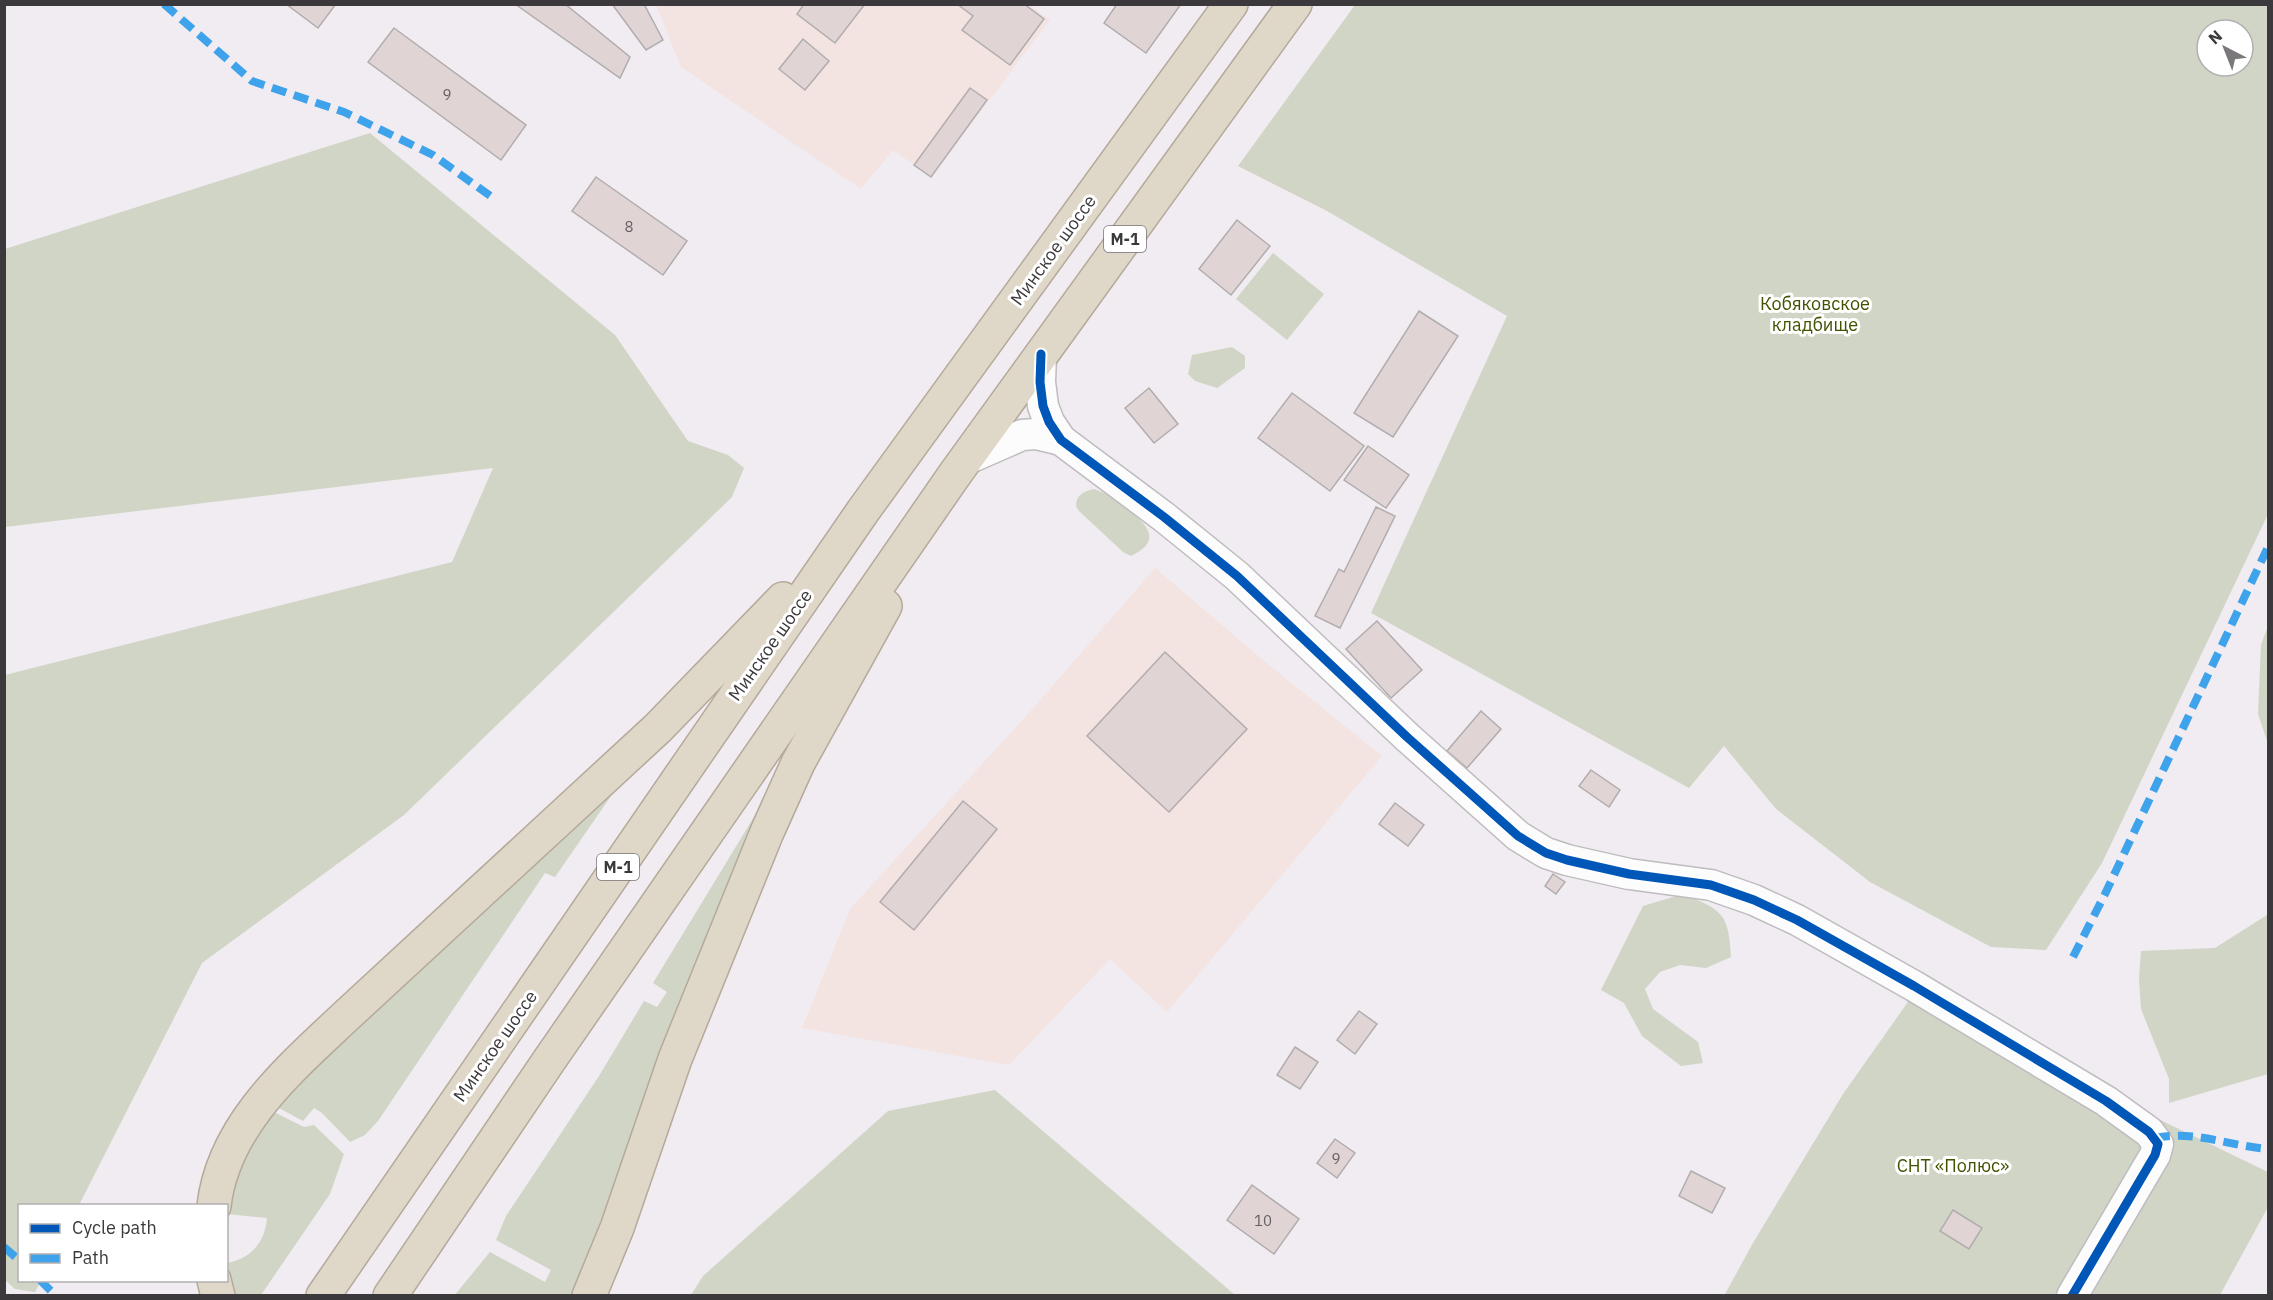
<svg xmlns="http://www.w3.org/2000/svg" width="2273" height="1300" viewBox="0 0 2273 1300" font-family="'IBM Plex Sans',sans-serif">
<rect width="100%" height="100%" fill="#f0ecf1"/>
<g fill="#f3e4e2">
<polygon points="1028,4 1050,20 931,177 893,150 861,189 681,67 656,5"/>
<polygon points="1155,568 1269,665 1382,756 1167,1012 1110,959 1009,1065 802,1028 850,909 1035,706"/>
</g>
<g fill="#d1d5c6" fill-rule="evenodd">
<path d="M1355,5H2268V514L2102,863L2046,950L1991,947L1870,882L1776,809L1724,746L1689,788L1371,613L1507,316L1327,211L1238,166ZM2207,30H2243V66H2207Z"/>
<polygon points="370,133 615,335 688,441 728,455 744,468 732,497 404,815 202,963 79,1205 20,1206 20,1280 41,1281 35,1292 15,1289 4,1279 5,675 452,562 493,468 5,527 5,249"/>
<polygon points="1273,253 1324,294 1287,340 1236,299"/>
<polygon points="1232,347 1245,356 1245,368 1217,388 1195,381 1188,374 1192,355"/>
<path d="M1094,489C1107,493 1116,500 1126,508C1145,523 1165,540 1131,556L1123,552L1079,511L1076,506C1076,495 1084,491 1094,489Z"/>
<polygon points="2268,626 2268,744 2258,714 2261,645"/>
<polygon points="627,773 555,877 545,873 378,1121 365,1135 350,1142 322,1113 314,1108 303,1121 275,1106 296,1081"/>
<polygon points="760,807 661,1050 635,1136 574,1295 454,1296 490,1252 545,1282 551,1270 496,1240 506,1216 599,1076 644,1001 657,1007 667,992 653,983"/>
<path d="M1683,894C1722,910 1729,913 1731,957L1706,968L1680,965L1660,972L1645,989L1653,1009L1698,1042L1703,1063L1681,1066L1642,1036L1624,1003L1601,990L1643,906Z"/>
<polygon points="2268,912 2268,1074 2169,1103 2169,1079 2141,1009 2139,979 2141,951 2215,948 2267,915"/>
<polygon points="1910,999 2268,1172 2268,1207 2220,1295 1724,1296 1753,1243 1843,1094"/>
<polygon points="995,1090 1235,1295 691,1295 703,1276 888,1111"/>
<path d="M272,1111L304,1127L314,1125L344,1154L330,1194L261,1295H235L227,1263C250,1259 265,1243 267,1218L227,1214L243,1156Z"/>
</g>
<g fill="#e1d4d4" stroke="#b1adae" stroke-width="1.5">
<polygon points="286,4 336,4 318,28"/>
<polygon points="515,4 565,4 630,57 620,78"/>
<polygon points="612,4 644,4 663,40 646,50"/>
<polygon points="804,4 865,4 835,43 797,14"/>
<polygon points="957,4 1024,4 1044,19 1010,65 962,30 973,16"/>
<polygon points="1117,4 1181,4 1146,53 1104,23"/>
<polygon points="394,28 526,125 501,160 368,62"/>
<polygon points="803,39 829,61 805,90 779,69"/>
<polygon points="970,88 987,100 931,177 914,165"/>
<polygon points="596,177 687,241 663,275 572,211"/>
<polygon points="1237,220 1270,246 1231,295 1199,269"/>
<polygon points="1419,311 1458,336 1393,437 1354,413"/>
<polygon points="1149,388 1178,424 1154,443 1125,408"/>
<polygon points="1292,393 1364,446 1330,491 1258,438"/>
<polygon points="1368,446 1409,475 1386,508 1344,480"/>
<polygon points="1376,507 1395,516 1340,628 1315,616 1339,569 1344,572"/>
<polygon points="1377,621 1422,670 1391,698 1346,649"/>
<polygon points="1165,652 1247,729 1169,812 1087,736"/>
<polygon points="1481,711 1501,729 1467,768 1447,751"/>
<polygon points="1591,770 1620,790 1609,807 1579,786"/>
<polygon points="963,801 997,829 914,930 880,902"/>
<polygon points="1395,803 1424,825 1408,846 1379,824"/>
<polygon points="1553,874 1565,882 1556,894 1545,886"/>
<polygon points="1359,1011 1377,1024 1355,1054 1337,1040"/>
<polygon points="1295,1047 1318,1062 1300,1089 1277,1075"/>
<polygon points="1335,1139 1355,1153 1337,1178 1317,1163"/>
<polygon points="1691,1171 1725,1188 1712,1213 1679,1196"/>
<polygon points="1252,1185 1299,1219 1274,1254 1227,1220"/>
<polygon points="1953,1210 1982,1228 1969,1249 1940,1231"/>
</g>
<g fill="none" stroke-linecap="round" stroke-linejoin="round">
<defs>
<g id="minor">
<polyline points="1041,354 1040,382 1043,406 1049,422 1061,440 1164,517 1237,576 1407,737 1518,836 1546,853 1567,860 1629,874 1711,885 1754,900 1797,920 1914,986 2106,1101 2149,1132 2158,1144 2155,1155 2072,1296"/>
<polyline points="965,460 1022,435 1036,434 1061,440"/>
</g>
<g id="highway">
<path d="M214,1206C223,1125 291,1068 346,1016L658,728L783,599"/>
<polyline points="214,1280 218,1296"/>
<polyline points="323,1296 863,511 1231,4"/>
<polyline points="390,1296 548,1062 955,474 1295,4"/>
<polyline points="589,1296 617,1228 675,1059 767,832 798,763 885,606"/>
</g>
</defs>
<use href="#minor" stroke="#bebcbf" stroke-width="33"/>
<use href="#highway" stroke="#b4a99a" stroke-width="36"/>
<use href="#minor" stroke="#fdfcfd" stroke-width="30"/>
<use href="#highway" stroke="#dfd7c7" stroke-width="33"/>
<g stroke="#3fa3ec" stroke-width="8" stroke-dasharray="15 8" stroke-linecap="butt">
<polyline points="164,4 252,81 344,112 433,155 496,200"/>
<polyline points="2073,957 2105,894 2268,547"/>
<path d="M2155,1138C2194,1130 2230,1146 2268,1149"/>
<polyline points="4,1247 20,1261"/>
<polyline points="40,1280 56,1296"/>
</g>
<defs>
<polyline id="cycleway" points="1041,354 1040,382 1043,406 1049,422 1061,440 1164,517 1237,576 1407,737 1518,836 1546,853 1567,860 1629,874 1711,885 1754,900 1797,920 1914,986 2106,1101 2149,1132 2158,1144 2155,1155 2072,1296"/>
</defs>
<use href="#cycleway" stroke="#fff" stroke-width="13"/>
<use href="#cycleway" stroke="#0057b8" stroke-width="9"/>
</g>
<g text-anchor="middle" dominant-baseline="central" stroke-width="6" stroke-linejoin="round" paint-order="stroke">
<g font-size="15" fill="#646062">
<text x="447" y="94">9</text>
<text x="629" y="226">8</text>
<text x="1336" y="1158">9</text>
<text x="1263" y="1220">10</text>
</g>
<g fill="#fff" stroke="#767476" stroke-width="1.5">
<rect x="1104" y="226" width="42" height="26" rx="4.5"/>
<rect x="597" y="854" width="42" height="26" rx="4.5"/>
</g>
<g font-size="16" font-weight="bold" fill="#3b393c">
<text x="1125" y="239">М-1</text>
<text x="618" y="867">М-1</text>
</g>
<g font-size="18" fill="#3b393c" stroke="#fff">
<text transform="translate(1053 250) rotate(-54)">Минское шоссе</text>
<text transform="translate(770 645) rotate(-55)">Минское шоссе</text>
<text transform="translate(495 1046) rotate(-55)">Минское шоссе</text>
</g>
<g font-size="18" fill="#415200" stroke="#fff">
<text x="1815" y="303">Кобяковское<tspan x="1815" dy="21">кладбище</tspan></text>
<text x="1953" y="1165">СНТ «Полюс»</text>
</g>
</g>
<rect width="2273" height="1300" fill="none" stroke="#3b393c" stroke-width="12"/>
<rect x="18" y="1204" width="210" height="78" fill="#ffffff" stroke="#b1b0b1" stroke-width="1.5"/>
<rect x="30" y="1224" width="30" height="9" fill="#0057b8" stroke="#b1b0b1" stroke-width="1.5"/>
<text x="72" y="1234" font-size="18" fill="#3b393c">Cycle path</text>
<rect x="30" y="1254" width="30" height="9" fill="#3fa3ec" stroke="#b1b0b1" stroke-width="1.5"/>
<text x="72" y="1264" font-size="18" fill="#3b393c">Path</text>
<g transform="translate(2225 48) rotate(318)"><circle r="28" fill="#ffffff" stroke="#b1b0b1" stroke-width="1.5"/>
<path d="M0-4.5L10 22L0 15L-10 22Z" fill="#7a787b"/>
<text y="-9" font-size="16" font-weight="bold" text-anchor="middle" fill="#3b393c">N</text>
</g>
</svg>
